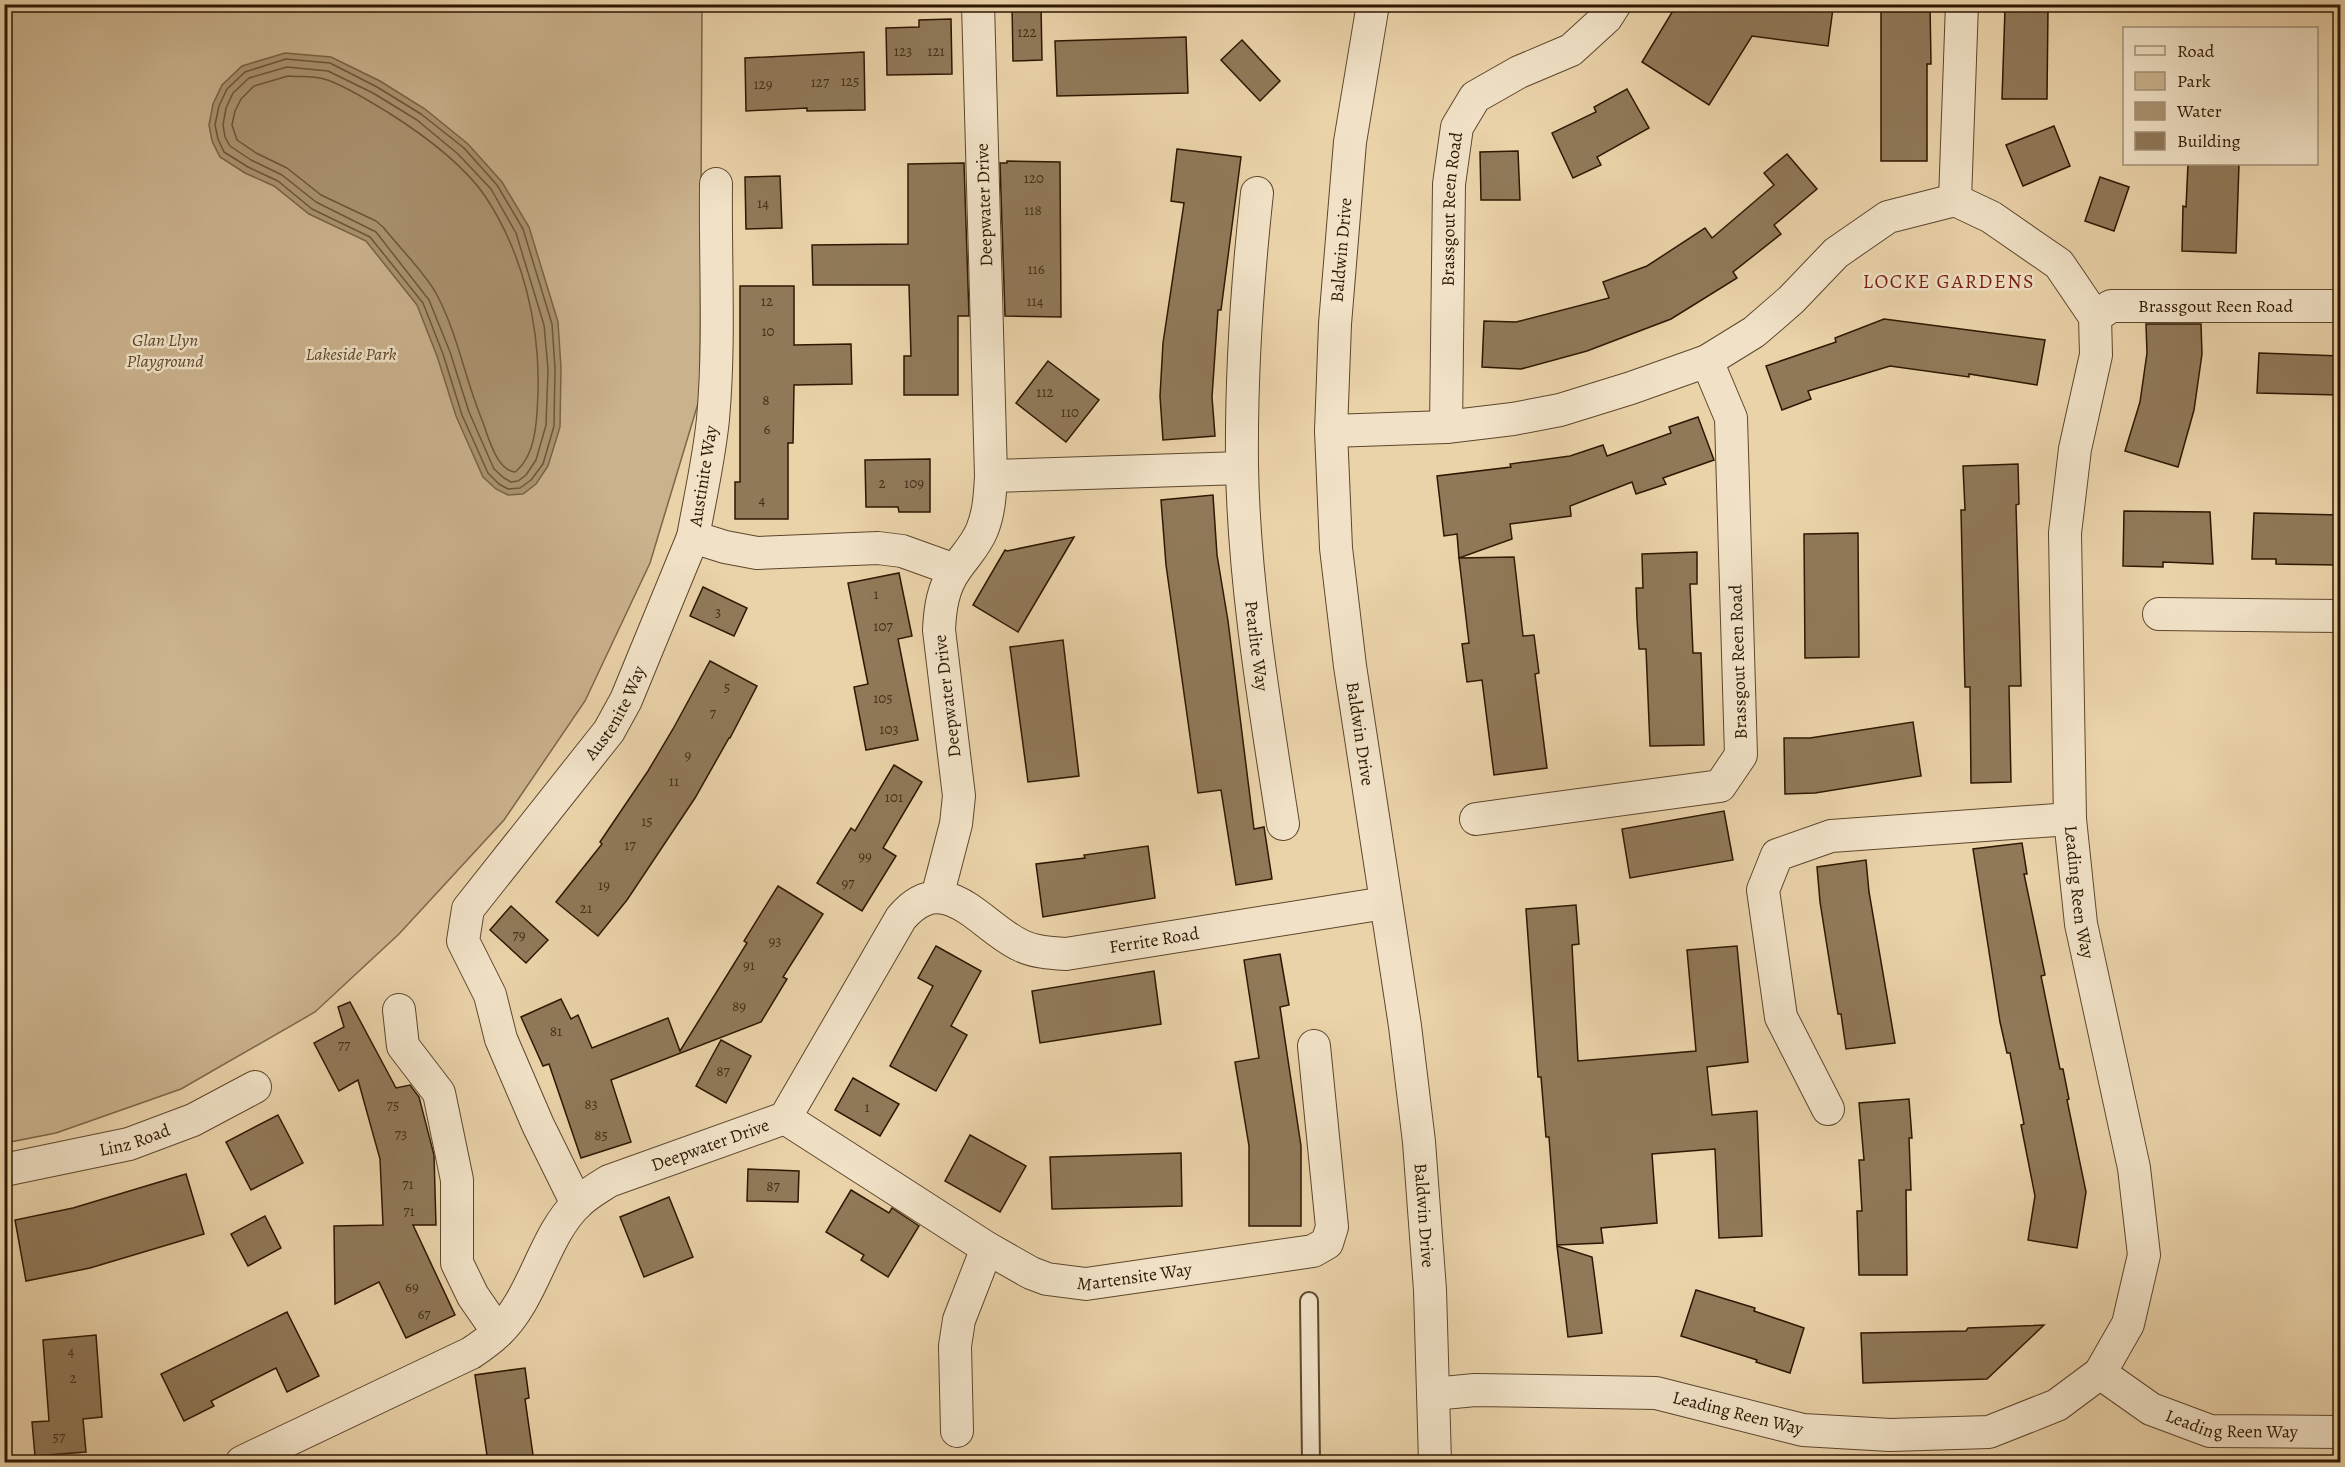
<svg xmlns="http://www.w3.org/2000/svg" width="2345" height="1467" viewBox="0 0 2345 1467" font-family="Alegreya,serif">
<rect width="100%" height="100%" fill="#ead2a9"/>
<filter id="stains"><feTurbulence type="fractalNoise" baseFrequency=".00333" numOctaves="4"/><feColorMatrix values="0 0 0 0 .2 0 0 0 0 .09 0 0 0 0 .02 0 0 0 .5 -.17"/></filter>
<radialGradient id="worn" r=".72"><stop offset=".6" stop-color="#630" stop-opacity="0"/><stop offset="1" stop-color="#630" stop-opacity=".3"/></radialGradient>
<polygon fill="#cab28d" stroke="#7c6548" stroke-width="1.5" points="5,5 702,5 700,397 650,563 585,701 504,820 399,934 315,1012 181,1089 56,1133 5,1143"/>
<polygon fill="#aa9370" stroke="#786244" stroke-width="1.5" points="285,53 331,57 380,81 425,109 468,144 502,182 529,227 558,322 561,368 560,427 548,466 536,484 523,494 508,495 496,489 483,477 456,416 437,356 417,305 366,241 309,214 274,186 245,173 220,157 212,141 209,125 213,104 222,85 242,66"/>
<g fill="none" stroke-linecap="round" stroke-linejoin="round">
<g stroke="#6c5639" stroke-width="1.5">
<polygon points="286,59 330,63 377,87 421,114 464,148 497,185 523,229 552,324 555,368 554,426 543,464 531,480 520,488 508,489 499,484 488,473 462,415 443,354 423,303 370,237 312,209 278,181 248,167 224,152 218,139 215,125 219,106 227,89 245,72"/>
<polygon points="287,67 328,71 373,93 417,120 458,154 491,189 516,233 544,325 548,369 546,425 536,460 526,475 518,481 511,482 504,478 494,469 469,412 450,352 429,300 376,232 316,202 282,175 251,160 230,146 225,137 223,125 226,108 233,93 249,78"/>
<path d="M288,76C300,77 313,76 324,79C343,84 372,103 389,113C422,134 463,164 485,196C523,253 540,325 538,392C537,417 537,455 515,472C496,470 488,435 482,420C465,379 458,335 437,295C427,275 398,246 383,227L376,221L321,195L287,168L256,153L237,140L232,125L235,111L241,99L254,86Z"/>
</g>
</g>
<g fill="#907959" stroke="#2e1802" stroke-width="1.5">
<polygon points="1012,4 1041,4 1042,60 1013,61"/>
<polygon points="1677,4 1810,4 1833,8 1828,46 1752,36 1709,105 1642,62"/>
<polygon points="1881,4 1930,4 1931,64 1927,64 1927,161 1881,161"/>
<polygon points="2005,9 2048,9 2047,99 2002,99"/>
<polygon points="951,19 952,74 887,75 886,28 919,27 919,20"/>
<polygon points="1186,37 1188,93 1057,96 1055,41"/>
<polygon points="1242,40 1280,81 1260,101 1221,60"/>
<polygon points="864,52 865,110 807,111 807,108 746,111 745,58"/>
<polygon points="1627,89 1649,128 1597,157 1601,165 1573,178 1552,133 1596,112 1594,107"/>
<polygon points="2054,126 2070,166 2023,186 2006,145"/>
<polygon points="1177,149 1241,157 1221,310 1218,310 1212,397 1215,436 1163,440 1160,396 1163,343 1184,203 1171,201"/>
<polygon points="1518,151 1520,200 1481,200 1480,152"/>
<polygon points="1787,154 1817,189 1774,225 1781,234 1733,272 1737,278 1671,319 1587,351 1521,369 1482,367 1484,321 1516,322 1609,298 1603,282 1647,266 1705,228 1712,238 1774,185 1764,173"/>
<polygon points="1007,161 1060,162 1061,317 1005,316 1000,163 1007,163"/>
<polygon points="964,163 969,316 958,316 958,395 904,395 904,356 911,356 909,285 813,285 812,245 908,244 908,164"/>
<polygon points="2188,164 2239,164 2236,253 2182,251 2183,206 2186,207"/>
<polygon points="780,176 782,228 746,229 745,177"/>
<polygon points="2100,177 2129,187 2114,231 2085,221"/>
<polygon points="740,286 794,286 794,345 851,344 852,384 794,385 793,443 788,443 788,519 735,519 735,482 740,482"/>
<polygon points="1884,319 2045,340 2037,385 1969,374 1969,377 1890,366 1808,391 1811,399 1782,410 1766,366 1836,342 1835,338"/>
<polygon points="2146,324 2201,324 2202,354 2194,410 2178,467 2125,451 2140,402 2147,353"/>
<polygon points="2259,353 2340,356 2340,395 2257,393"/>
<polygon points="1048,361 1099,400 1066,442 1016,403"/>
<polygon points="1698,417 1714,460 1663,478 1666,484 1636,494 1632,482 1570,506 1571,516 1510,524 1512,539 1459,558 1457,534 1444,536 1437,476 1511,467 1510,464 1570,456 1603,445 1607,456 1671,433 1669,427"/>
<polygon points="930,459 930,512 899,512 898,507 866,507 865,460"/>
<polygon points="2018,464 2019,504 2016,505 2021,686 2009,686 2011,782 1971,783 1970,687 1965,687 1964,648 1961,510 1965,510 1963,466"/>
<polygon points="1213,495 1217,555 1228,621 1254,829 1264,827 1272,879 1236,885 1221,790 1198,793 1166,565 1161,500"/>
<polygon points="2124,511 2210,512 2213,564 2163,562 2163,567 2123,566"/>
<polygon points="2254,513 2340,515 2340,565 2276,564 2276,559 2252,559"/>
<polygon points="1858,533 1859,657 1805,658 1804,534"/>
<polygon points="1074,537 1018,632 973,605 1005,550 1007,551"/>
<polygon points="1697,552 1697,584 1690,584 1693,653 1701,653 1704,745 1650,746 1646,649 1639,649 1637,619 1636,588 1643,588 1642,554"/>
<polygon points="1514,557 1523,636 1534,635 1539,673 1535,674 1547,768 1494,775 1482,680 1467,682 1462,644 1469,643 1459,558"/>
<polygon points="899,573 912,636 898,639 918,740 866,750 854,687 868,684 848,583"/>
<polygon points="703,587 747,608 734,636 690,616"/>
<polygon points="1063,640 1079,776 1028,782 1010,647"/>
<polygon points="710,661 757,686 730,738 729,738 695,798 627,900 598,936 556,902 602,844 600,842 648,771 673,729"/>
<polygon points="1913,722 1921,776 1815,793 1785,794 1784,738 1810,738"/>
<polygon points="894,765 922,782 883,848 896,856 862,911 817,883 851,828 855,831"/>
<polygon points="1724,811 1733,860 1630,878 1622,829"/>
<polygon points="2022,843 2027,874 2024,874 2045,975 2041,976 2060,1069 2063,1069 2069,1099 2067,1100 2086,1192 2077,1248 2028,1240 2035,1196 2021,1125 2024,1124 2010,1053 2007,1053 2000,1022 1973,849"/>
<polygon points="1148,846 1155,898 1043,917 1036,864 1085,858 1084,855"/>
<polygon points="1866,860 1869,892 1895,1043 1846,1049 1841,1014 1838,1014 1833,984 1820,902 1817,867"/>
<polygon points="778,886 823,914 783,977 787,979 761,1022 611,1080 631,1142 581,1158 549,1064 543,1066 521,1017 561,999 571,1019 578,1015 592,1048 668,1018 680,1051 747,943 744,941"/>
<polygon points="1576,905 1579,944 1572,945 1578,1061 1696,1051 1687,950 1737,946 1748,1062 1707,1067 1712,1115 1757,1111 1762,1236 1719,1238 1715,1149 1652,1154 1657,1223 1601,1228 1603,1243 1557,1245 1549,1137 1546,1137 1541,1077 1538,1077 1526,909"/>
<polygon points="511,906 548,940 526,963 490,930"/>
<polygon points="936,946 981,971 951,1026 967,1035 936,1091 890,1066 933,986 918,978"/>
<polygon points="1280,954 1289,1005 1280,1007 1301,1146 1301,1226 1249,1226 1249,1146 1235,1062 1259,1058 1244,960"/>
<polygon points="1154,971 1161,1024 1040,1043 1032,991"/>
<polygon points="350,1002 396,1088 410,1085 419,1097 434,1155 436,1225 413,1225 455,1315 406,1338 379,1282 335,1304 334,1226 383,1225 380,1159 358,1080 339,1091 314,1043 344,1027 338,1007"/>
<polygon points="721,1040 751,1056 726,1103 696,1086"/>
<polygon points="853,1078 899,1104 880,1136 835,1110"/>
<polygon points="1909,1099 1912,1138 1909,1138 1911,1190 1906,1190 1907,1275 1859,1275 1857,1211 1862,1211 1859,1160 1864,1160 1859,1103"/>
<polygon points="278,1115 303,1163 251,1190 226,1142"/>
<polygon points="970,1135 1026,1166 1000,1212 945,1181"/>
<polygon points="1181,1153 1182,1206 1052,1209 1050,1157"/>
<polygon points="748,1169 799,1171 798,1202 747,1201"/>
<polygon points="186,1174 204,1234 90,1268 26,1281 15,1220 73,1208"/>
<polygon points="851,1190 889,1213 892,1208 919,1226 888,1277 861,1260 864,1255 826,1232"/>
<polygon points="669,1197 693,1257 644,1277 620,1217"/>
<polygon points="265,1216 281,1248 248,1266 231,1234"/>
<polygon points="1557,1246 1592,1257 1602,1333 1568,1337"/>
<polygon points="1696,1290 1755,1308 1754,1311 1804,1328 1790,1373 1756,1362 1757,1360 1681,1336"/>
<polygon points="287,1312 319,1376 287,1392 276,1368 211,1401 214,1406 184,1421 161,1374"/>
<polygon points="2044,1325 1987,1379 1863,1383 1861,1333 1966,1331 1968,1328"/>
<polygon points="96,1335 102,1417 83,1419 86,1452 35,1456 32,1422 49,1421 43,1340"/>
<polygon points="525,1368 529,1398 525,1399 534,1462 488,1462 475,1375"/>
</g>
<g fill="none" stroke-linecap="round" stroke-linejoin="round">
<defs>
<polyline id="service" points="1309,1301 1311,1462"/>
<g id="minor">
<path id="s1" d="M1373,4L1350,142L1335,324L1331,431L1336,548L1350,666L1405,1026L1419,1142L1430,1290L1435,1462"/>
<path d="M716,184C715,262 720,341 713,419C709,459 700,498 693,537L725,547L757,553L878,548L902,551L955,570"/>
<path id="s2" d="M1257,193C1247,284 1241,375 1242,466C1244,585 1265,707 1283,824"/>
<polyline points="1955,200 1962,4"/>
<path id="s3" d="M2095,317L2111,306H2340"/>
<path id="s4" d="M1446,427L1449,184L1457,127L1475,97L1519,72L1571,50L1606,18L1615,4"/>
<path id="s5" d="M1331,431L1446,427L1513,419L1560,410L1631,388L1707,361L1754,332L1791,300L1836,253L1888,217L1955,200L1991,217L2059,264L2095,317L2096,355L2075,449L2065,533L2070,819L2081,924L2134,1168L2144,1255L2128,1324L2100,1373L2057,1405L1989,1432L1890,1435L1803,1430L1656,1393L1475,1390L1433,1394"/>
<polyline points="991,476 1242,468"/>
<polyline points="2159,614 2340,616"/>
<polyline points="1476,819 1720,786 1741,755 1731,418 1707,361"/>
<path d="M937,897L956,824L959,796L939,630C940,608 943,587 956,569C965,556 976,545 982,530C989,513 990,495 991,476L978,4"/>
<polyline points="399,1010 403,1046 439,1093 457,1180 457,1263 473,1296 498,1332"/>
<polyline points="1828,1109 1781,1017 1763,890 1777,855 1831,836 2070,819"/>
<path id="s6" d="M785,1118L987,1248L1031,1273L1047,1279L1086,1284L1313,1251L1327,1243L1332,1227L1314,1046"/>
<path id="s7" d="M4,1170L129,1144L193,1120L255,1087"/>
<path id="s8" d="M577,1204L538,1125L501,1039L490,995L463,941L468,909L609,731L626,700L693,537"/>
<path id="s9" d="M2100,1373L2151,1409L2210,1431L2340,1432"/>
<polyline points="957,1431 955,1346 959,1320 987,1248"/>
<path id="s10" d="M242,1462L471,1353C480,1347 489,1341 497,1333C534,1299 543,1236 578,1203C587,1194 598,1188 609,1181L785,1118L901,918C945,866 980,926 1020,945C1034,952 1050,953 1066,954L1385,903"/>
</g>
</defs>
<use href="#service" stroke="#5d462c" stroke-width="20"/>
<use href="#minor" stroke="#5d462c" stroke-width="34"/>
<use href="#service" stroke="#f1e2c7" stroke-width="16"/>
<use href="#minor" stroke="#f1e2c7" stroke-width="32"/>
</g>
<g text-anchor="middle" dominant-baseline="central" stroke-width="5" stroke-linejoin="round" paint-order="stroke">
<g font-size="15" fill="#463018">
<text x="1027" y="32">122</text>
<text x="903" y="51">123</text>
<text x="936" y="51">121</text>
<text x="850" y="81">125</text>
<text x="820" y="82">127</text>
<text x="763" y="84">129</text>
<text x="1034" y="178">120</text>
<text x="763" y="203">14</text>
<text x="1033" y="210">118</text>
<text x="1036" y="269">116</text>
<text x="767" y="301">12</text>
<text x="1035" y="301">114</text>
<text x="768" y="331">10</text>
<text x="1045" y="392">112</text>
<text x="766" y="400">8</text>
<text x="1070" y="412">110</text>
<text x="767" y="429">6</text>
<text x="882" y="483">2</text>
<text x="914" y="483">109</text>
<text x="762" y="500">4</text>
<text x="876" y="594">1</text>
<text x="718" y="612">3</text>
<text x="883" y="626">107</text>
<text x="727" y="687">5</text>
<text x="883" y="698">105</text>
<text x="713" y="713">7</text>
<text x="889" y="729">103</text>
<text x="688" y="755">9</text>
<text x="674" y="781">11</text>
<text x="894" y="797">101</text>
<text x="647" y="821">15</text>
<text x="630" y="845">17</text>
<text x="865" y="856">99</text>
<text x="848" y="883">97</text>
<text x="604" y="885">19</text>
<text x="586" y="908">21</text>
<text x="519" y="935">79</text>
<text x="775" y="941">93</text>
<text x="749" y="965">91</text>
<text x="739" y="1006">89</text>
<text x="556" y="1031">81</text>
<text x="344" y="1045">77</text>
<text x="723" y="1071">87</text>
<text x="591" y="1104">83</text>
<text x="393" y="1105">75</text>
<text x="867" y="1107">1</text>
<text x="401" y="1134">73</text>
<text x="601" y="1135">85</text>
<text x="408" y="1184">71</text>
<text x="773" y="1186">87</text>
<text x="409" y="1211">71</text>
<text x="412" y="1287">69</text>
<text x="424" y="1314">67</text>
<text x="71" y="1351">4</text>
<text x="73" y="1378">2</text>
<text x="59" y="1437">57</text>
</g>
<g font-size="18" fill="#2e1802" stroke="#f1e2c7">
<text transform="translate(984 205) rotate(-92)">Deepwater Drive</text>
<text stroke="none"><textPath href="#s4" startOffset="218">Brassgout Reen Road</textPath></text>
<text transform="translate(1341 250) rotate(-85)">Baldwin Drive</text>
<text stroke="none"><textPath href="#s3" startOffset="124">Brassgout Reen Road</textPath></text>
<text transform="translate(703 476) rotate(-81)">Austinite Way</text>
<text stroke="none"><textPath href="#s2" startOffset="454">Pearlite Way</textPath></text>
<text transform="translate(1738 662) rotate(-92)">Brassgout Reen Road</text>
<text transform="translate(947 696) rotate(-97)">Deepwater Drive</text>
<text stroke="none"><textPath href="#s8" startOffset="566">Austenite Way</textPath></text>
<text stroke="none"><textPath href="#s1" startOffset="734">Baldwin Drive</textPath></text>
<text stroke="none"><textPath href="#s5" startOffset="1452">Leading Reen Way</textPath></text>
<text stroke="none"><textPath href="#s10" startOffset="1173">Ferrite Road</textPath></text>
<text stroke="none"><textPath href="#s7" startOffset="134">Linz Road</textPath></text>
<text stroke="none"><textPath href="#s10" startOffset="586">Deepwater Drive</textPath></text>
<text stroke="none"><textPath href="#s1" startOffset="1220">Baldwin Drive</textPath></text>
<text stroke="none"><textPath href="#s6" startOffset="396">Martensite Way</textPath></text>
<text transform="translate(1738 1413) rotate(14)">Leading Reen Way</text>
<text stroke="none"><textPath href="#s9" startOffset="146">Leading Reen Way</textPath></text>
</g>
<g font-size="18" font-style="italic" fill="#5d462c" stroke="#f1e2c7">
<text x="165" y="340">Glan Llyn<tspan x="165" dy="21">Playground</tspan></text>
<text x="351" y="354">Lakeside Park</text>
</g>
<g font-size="20" letter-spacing="1.5" fill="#7a1f14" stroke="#f1e2c7">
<text x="1949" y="281">LOCKE GARDENS</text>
</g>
</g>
<rect width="2345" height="1467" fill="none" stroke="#ead2a9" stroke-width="24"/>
<rect x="6" y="6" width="2333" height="1455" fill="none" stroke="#2e1802" stroke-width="3"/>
<rect x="12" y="12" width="2321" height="1443" fill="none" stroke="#2e1802" stroke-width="1.5"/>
<rect x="2123" y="27" width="195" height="138" fill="#f1e2c7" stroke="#a39178" stroke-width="1.5"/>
<rect x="2135" y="46" width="30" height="9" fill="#f1e2c7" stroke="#a39178" stroke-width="1.5"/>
<text x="2177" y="57" font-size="18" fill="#2e1802">Road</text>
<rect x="2135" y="72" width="30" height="18" fill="#cab28d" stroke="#a39178" stroke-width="1.5"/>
<text x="2177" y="87" font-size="18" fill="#2e1802">Park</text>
<rect x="2135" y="102" width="30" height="18" fill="#aa9370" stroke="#a39178" stroke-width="1.5"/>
<text x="2177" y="117" font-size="18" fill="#2e1802">Water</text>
<rect x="2135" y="132" width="30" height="18" fill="#907959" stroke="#a39178" stroke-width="1.5"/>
<text x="2177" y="147" font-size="18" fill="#2e1802">Building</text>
<rect width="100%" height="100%" filter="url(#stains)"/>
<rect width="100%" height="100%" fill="url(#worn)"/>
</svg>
